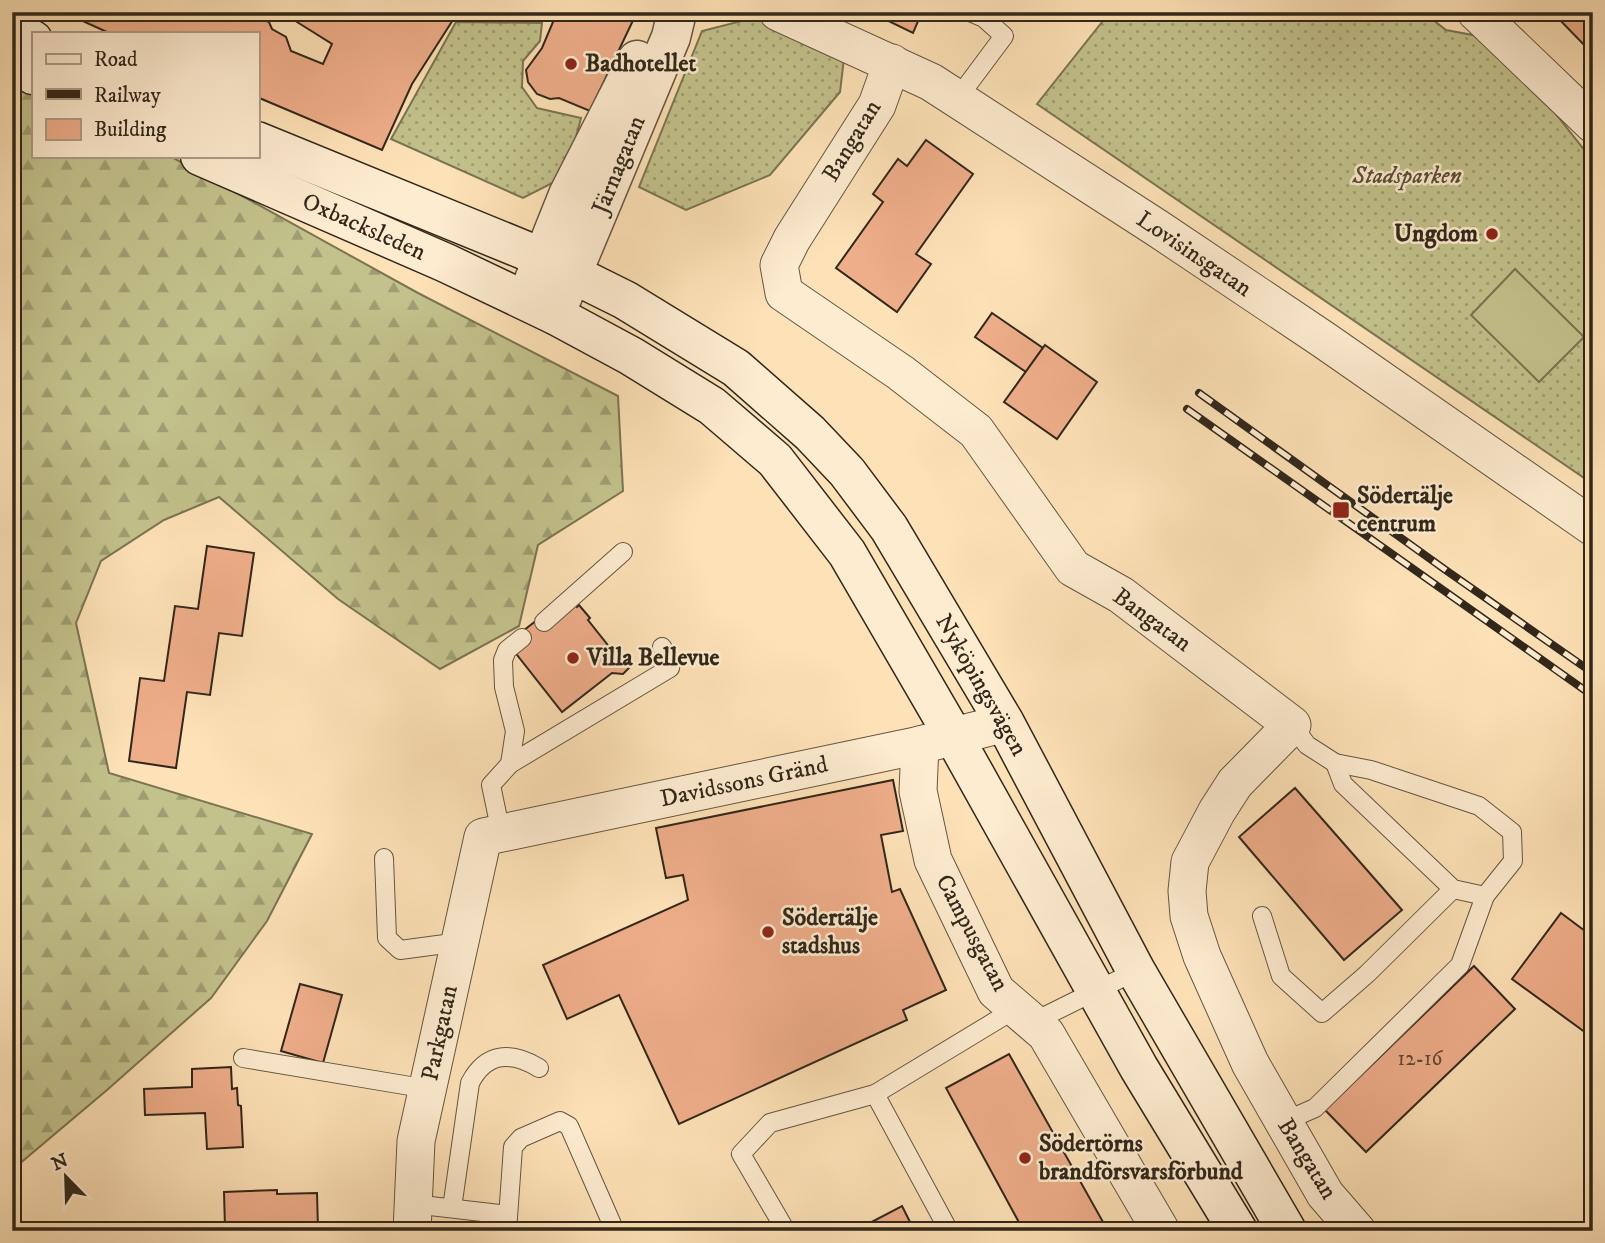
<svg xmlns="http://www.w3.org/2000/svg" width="1605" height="1243" viewBox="0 0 1605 1243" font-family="'IM FELL DW Pica',serif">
<defs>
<pattern id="grass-dots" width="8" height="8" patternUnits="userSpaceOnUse" patternTransform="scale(1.75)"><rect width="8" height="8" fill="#c3c28c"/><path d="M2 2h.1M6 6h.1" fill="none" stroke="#9f9e72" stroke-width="1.8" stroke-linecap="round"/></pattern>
<pattern id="forest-firs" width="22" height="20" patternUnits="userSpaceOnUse" patternTransform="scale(1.75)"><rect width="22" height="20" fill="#c3c28c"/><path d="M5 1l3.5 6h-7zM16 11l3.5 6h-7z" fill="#9f9e72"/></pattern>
</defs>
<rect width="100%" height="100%" fill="#fee2b7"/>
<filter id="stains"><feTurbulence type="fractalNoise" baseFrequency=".00286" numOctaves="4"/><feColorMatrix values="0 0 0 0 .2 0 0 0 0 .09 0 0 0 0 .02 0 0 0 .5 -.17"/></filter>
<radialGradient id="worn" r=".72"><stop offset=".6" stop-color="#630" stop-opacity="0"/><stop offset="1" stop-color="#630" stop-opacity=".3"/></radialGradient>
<g fill="url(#grass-dots)" stroke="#7a7454" stroke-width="2">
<polygon points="1110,12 1423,12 1446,30 1478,36 1540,94 1593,161 1593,484 1037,104"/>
<polygon points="757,17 844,58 840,92 770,175 686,210 639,187 702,31"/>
<polygon points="456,22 542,23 540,41 523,61 522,87 537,108 581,118 566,176 523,198 391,139"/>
</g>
<polygon fill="url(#forest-firs)" stroke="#7a7454" stroke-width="2" points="12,69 33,80 33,156 170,156 418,293 618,396 623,491 538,545 519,626 440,669 338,599 219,497 164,520 101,561 76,623 109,773 312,834 267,921 211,998 107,1090 12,1170"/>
<polygon fill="#c3c28c" stroke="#7a7454" stroke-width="2" points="1515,269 1584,337 1539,382 1471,315"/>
<g fill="#efae8a" stroke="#31271b" stroke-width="2">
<polygon points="63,12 217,12 219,17 223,18 224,12 244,12 269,22 272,29 286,37 291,51 323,64 332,44 297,22 303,12 458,12 412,84 382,150 257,97 257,33 109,33"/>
<polygon points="637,12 590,111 559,98 550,99 537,94 528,82 526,70 542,48 553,22 543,12"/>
<polygon points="870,12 922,12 913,33"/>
<polygon points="1552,12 1593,12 1593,54"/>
<polygon points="926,140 973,174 916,254 931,264 897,312 836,268 883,202 873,194 898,159 907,166"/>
<polygon points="992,313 1043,348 1026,372 975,337"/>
<polygon points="1045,345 1097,382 1057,439 1004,402"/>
<polygon points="207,546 254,553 242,636 219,633 210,695 187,692 176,768 129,761 140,678 164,681 175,606 198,609"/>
<polygon points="575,604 577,607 579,605 590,618 588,620 615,654 625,656 628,661 629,668 623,674 612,673 562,712 514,651 519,634 541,617"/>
<polygon points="893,780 903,831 881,835 892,892 900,889 946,990 903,1010 907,1020 679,1124 619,995 567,1019 543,965 688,900 683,875 666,878 656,828"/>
<polygon points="1295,788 1402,910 1344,960 1239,837"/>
<polygon points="1561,913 1593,937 1593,1038 1512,979"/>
<polygon points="1474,966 1515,1009 1366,1152 1325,1110"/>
<polygon points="300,984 342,995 323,1063 281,1051"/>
<polygon points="1009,1054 1108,1231 1017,1231 1022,1228 946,1088"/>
<polygon points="231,1067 232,1089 237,1088 238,1105 241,1106 243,1147 207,1149 205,1113 145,1115 144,1089 192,1087 192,1069"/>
<polygon points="277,1190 277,1194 317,1193 318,1229 276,1231 276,1227 225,1228 224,1192"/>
<polygon points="902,1206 913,1228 922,1223 926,1231 867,1231 864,1226"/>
</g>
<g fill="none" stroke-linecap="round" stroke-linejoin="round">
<defs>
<g id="service">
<polyline points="957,99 1004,36 984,18 970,12"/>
<polyline points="544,622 623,552"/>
<polyline points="1335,763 1343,784 1453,889 1485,896"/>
<polyline points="510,764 515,731 504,687 503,660 507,650 522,638"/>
<polyline points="501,833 491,785 510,764 670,668 671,663 662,647"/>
<polyline points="384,858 387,938 400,950 460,942"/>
<polyline points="1262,916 1281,976 1322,1013 1367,974 1453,889"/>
<polyline points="1033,1022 1136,971"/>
<polyline points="243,1058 428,1089"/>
<polyline points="875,1094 949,1231"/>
<polyline points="1283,1122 1315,1108 1460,965 1485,896 1513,861 1512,832 1479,806 1371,770 1335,763 1307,745 1292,725"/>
<polyline points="413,1204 508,1215"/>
<path d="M452,1208L470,1083C486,1052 511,1051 539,1068"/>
<polyline points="507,1231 513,1147 521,1138 560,1121 569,1126 615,1231"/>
<polyline points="786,1231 741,1154 770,1123 875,1094 1017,1008"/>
</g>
<g id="minor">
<polyline points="778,12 931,82 1157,228 1324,340 1593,527"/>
<polyline points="1476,12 1593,124"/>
<polyline points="892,63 877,105 792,239 779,265 784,293 901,373 976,431 1073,568 1121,595 1292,725 1235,783 1217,811 1190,862 1187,891 1189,916 1202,956 1250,1063 1325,1194 1357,1231"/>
<polyline points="920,745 918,791 933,860 996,991 1046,1034 1161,1231"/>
<polyline points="412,1231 416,1141 483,837 920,745 1005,723"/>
</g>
<g id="tertiary">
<polyline points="526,300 568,195 637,60"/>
<polyline points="555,315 671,37 677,12"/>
</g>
<g id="secondary">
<polyline points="12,28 33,40"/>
<polyline points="12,62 33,75"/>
<polyline points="257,141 524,250 625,300 736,368 810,433 847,472 889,528 1005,723 1136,971 1287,1231"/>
<polyline points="200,156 446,263 555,315 631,356 712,406 775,460 847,553 954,737 1139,1068 1238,1231"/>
</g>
</defs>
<use href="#service" stroke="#645642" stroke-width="20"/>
<use href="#minor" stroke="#645642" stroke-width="39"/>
<use href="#tertiary" stroke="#645642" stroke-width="41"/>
<use href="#secondary" stroke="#31271b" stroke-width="41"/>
<use href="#service" stroke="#feecd0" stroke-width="18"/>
<use href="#minor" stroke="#feecd0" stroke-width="37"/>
<use href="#tertiary" stroke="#feecd0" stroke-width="38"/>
<use href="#secondary" stroke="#feecd0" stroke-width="38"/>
<defs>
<g id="rail">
<polyline points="1199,393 1447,571 1593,673"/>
<polyline points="1187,409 1593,696"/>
</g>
</defs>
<use href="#rail" stroke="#31271b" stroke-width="8"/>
<use href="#rail" stroke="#feecd0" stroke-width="5" stroke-dasharray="16" stroke-linecap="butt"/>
</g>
<g fill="#8f2418" stroke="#feecd0" stroke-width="2.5">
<circle cx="571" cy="64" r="7"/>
<circle cx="1492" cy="234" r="7"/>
<rect x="1332" y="501" width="18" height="18" rx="3.5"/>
<circle cx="573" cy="658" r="7"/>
<circle cx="768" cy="932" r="7"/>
<circle cx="1025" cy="1158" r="7"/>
</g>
<g text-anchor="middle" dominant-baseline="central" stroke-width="5" stroke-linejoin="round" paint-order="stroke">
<g font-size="21" fill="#604937">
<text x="1420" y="1059">12-16</text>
</g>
<g font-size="24" font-weight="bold" fill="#31271b" stroke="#feecd0" text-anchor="start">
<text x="585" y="64">Badhotellet</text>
<text x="1478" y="234" text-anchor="end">Ungdom</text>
<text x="1357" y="496">Södertälje<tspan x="1357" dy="28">centrum</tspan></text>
<text x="587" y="658">Villa Bellevue</text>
<text x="782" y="918">Södertälje<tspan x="782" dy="28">stadshus</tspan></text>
<text x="1039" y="1144">Södertörns<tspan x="1039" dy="28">brandförsvarsförbund</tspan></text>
</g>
<g font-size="24" fill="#31271b" stroke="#feecd0">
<text transform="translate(852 141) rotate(-59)">Bangatan</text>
<text transform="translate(619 165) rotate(-68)">Järnagatan</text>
<text transform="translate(364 227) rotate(24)">Oxbacksleden</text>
<text transform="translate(1194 254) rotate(34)">Lovisinsgatan</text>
<text transform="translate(1152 620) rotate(36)">Bangatan</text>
<text transform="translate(981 685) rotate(60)">Nyköpingsvägen</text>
<text transform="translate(744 782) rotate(-12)">Davidssons Gränd</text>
<text transform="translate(972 933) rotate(62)">Campusgatan</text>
<text transform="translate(440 1033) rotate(-78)">Parkgatan</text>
<text transform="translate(1307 1159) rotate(58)">Bangatan</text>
</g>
<g font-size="24" font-style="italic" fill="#564e37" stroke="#feecd0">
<text x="1407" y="176">Stadsparken</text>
</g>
</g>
<rect width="1605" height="1243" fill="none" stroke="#fee2b7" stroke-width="42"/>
<rect x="14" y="14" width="1577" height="1215" fill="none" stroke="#31271b" stroke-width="3.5"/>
<rect x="21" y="21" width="1563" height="1201" fill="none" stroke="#31271b" stroke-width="2"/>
<rect x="32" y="32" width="228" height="126" fill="#feecd0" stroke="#ac9d88" stroke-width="2"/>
<rect x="46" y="54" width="35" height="10" fill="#feecd0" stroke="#ac9d88" stroke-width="2"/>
<text x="94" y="66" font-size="21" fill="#31271b">Road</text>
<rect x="46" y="89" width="35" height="10" fill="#31271b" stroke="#ac9d88" stroke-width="2"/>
<text x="94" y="102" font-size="21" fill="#31271b">Railway</text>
<rect x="46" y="119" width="35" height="21" fill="#efae8a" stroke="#ac9d88" stroke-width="2"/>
<text x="94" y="136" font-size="21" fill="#31271b">Building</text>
<g transform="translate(66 1177) rotate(337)" stroke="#feecd0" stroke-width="5" paint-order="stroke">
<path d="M0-5L12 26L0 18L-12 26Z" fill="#31271b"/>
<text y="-10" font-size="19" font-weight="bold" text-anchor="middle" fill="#31271b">N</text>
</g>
<rect width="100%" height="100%" filter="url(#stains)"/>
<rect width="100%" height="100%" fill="url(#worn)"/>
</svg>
